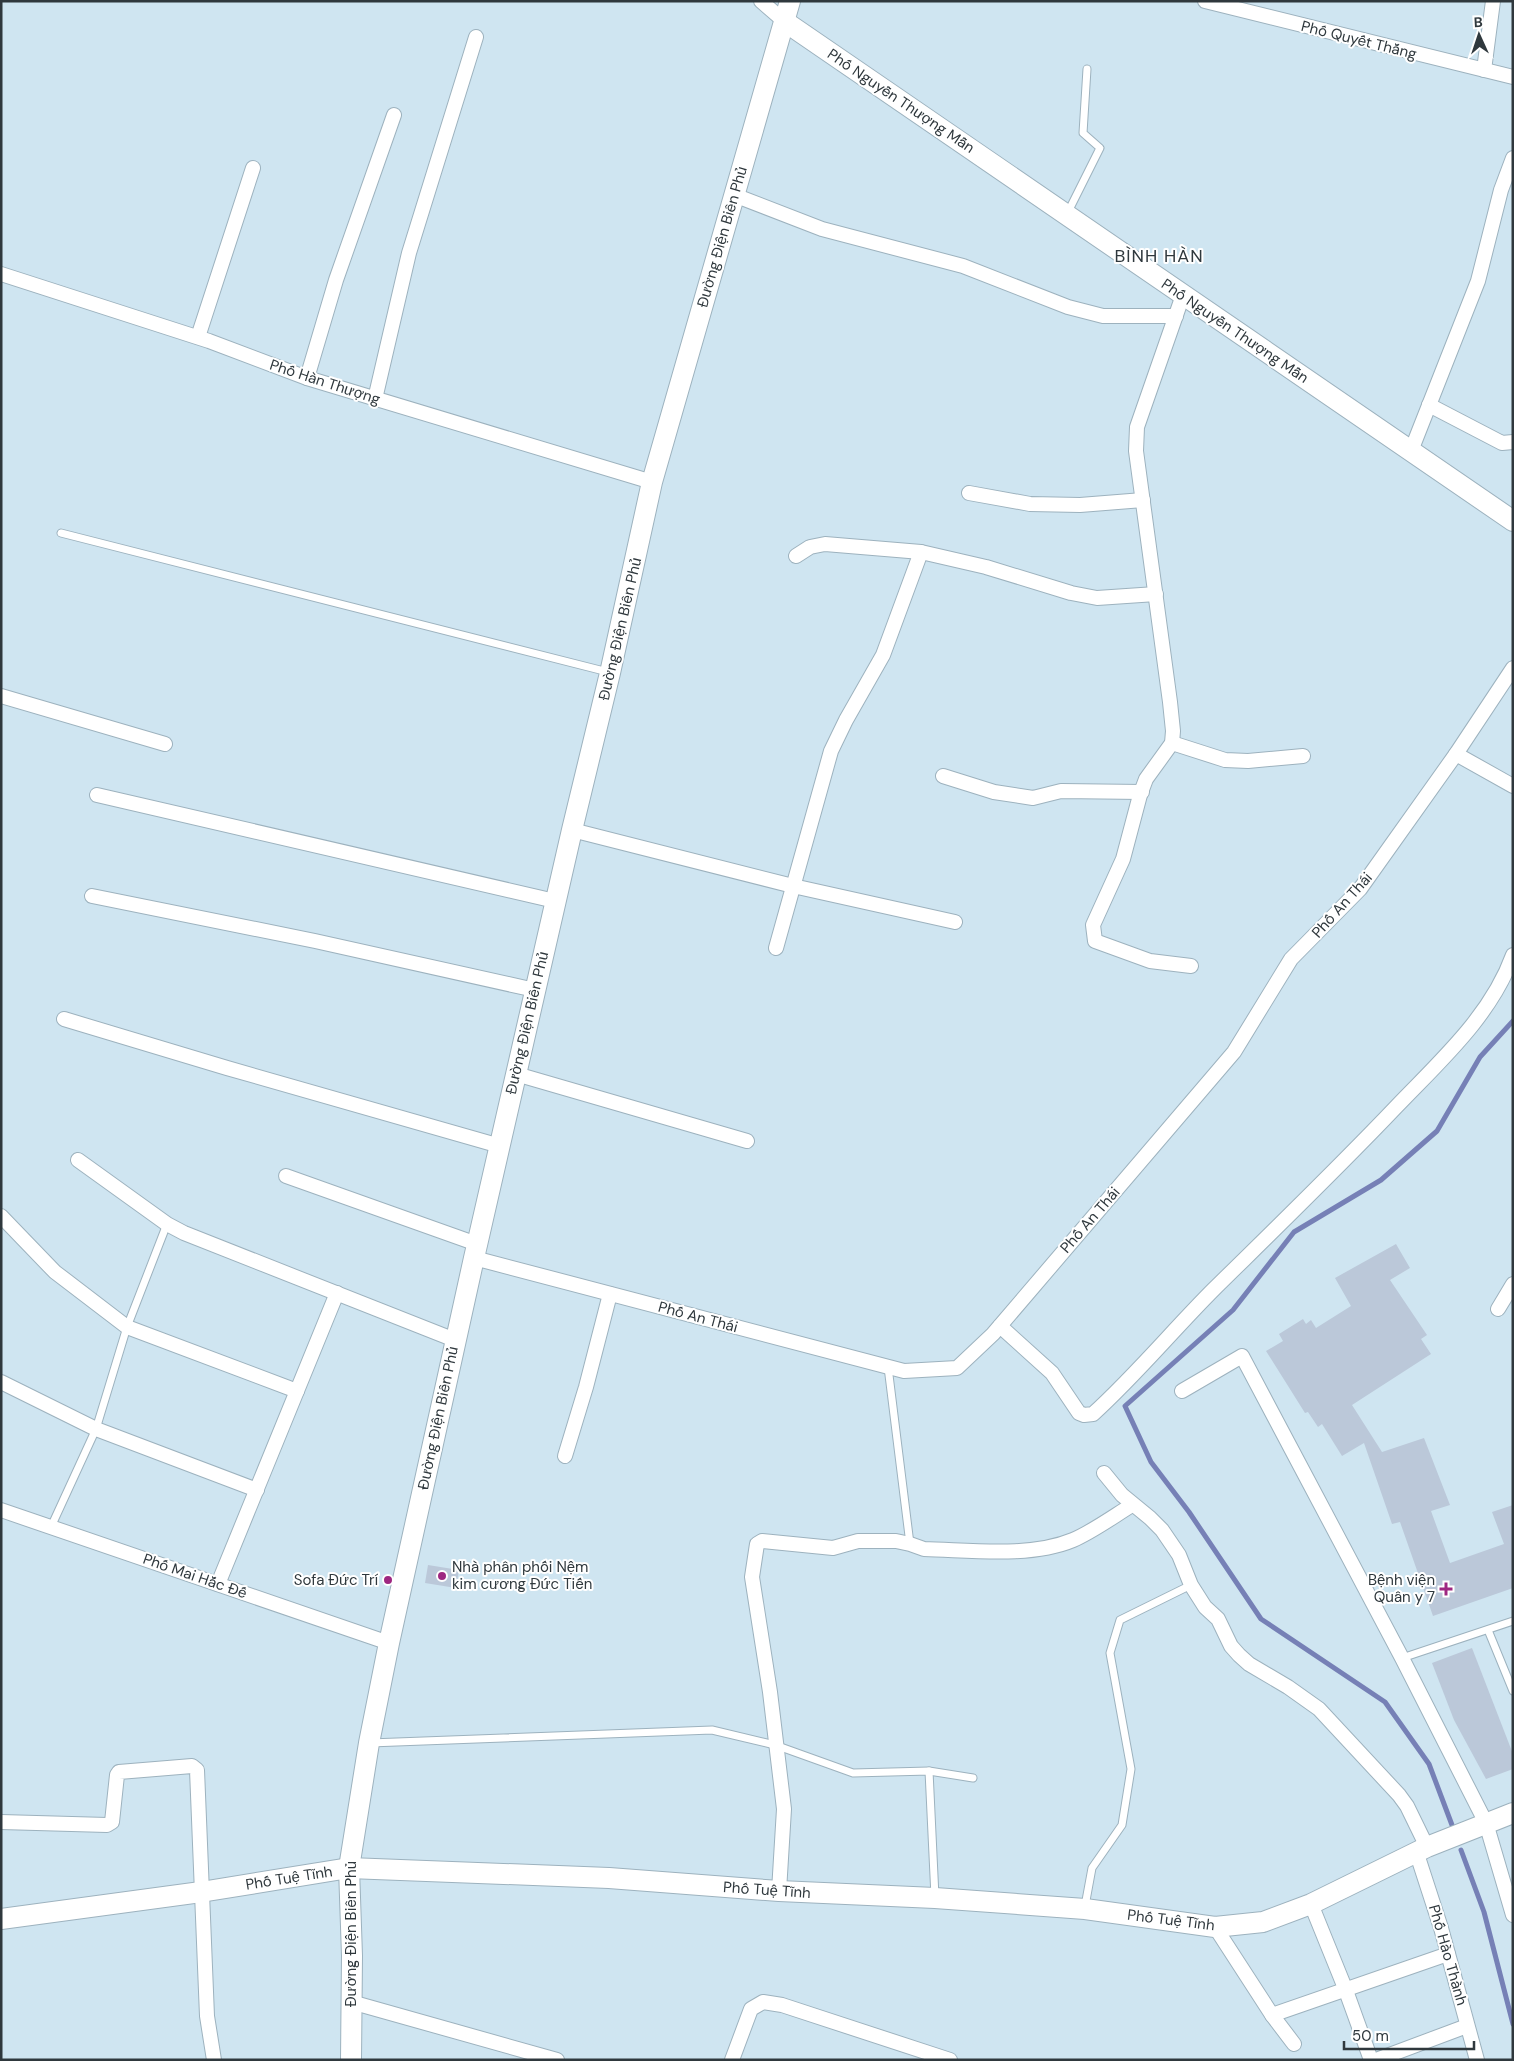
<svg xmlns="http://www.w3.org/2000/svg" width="1514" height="2061" viewBox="0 0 1514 2061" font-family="'DM Sans',sans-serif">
<rect width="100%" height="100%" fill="#cfe5f1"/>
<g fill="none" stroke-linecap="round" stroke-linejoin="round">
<g stroke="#7680b6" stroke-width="5">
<polyline points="1452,1825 1429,1764 1385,1702 1261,1619 1189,1512 1151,1462 1125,1406 1233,1310 1294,1232 1381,1180 1437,1131 1480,1057 1513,1021"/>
<polyline points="1461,1850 1484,1912 1513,2024"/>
</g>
</g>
<g fill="#bbc8d9">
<polygon points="1396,1244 1410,1268 1390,1280 1427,1335 1421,1339 1431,1354 1352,1405 1382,1452 1424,1438 1450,1505 1431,1511 1450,1563 1504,1544 1492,1512 1513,1505 1513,1588 1433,1616 1400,1522 1392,1524 1364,1443 1342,1456 1322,1424 1318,1427 1308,1412 1305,1413 1266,1351 1283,1341 1279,1334 1303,1319 1306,1324 1311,1320 1316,1328 1351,1306 1335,1278"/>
<polygon points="428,1565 459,1570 456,1588 425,1583"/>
<polygon points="1472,1648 1513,1754 1513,1769 1486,1779 1454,1720 1432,1663"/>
</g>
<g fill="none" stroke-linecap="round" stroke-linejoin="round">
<defs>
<g id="lane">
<polyline points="1068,212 1100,148 1083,133 1087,69"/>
<polyline points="61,533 608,672"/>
<polyline points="888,1367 910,1544"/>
<polyline points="51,1527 96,1429 127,1327 167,1224"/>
<polyline points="1488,1630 1513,1691"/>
<polyline points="1402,1658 1513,1621"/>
<polyline points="370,1743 712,1730 775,1745 853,1773 929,1771 973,1778"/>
<polyline points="929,1771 935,1897"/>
<polyline points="1085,1906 1092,1868 1122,1825 1131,1769 1110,1653 1120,1620 1191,1585"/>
</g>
<g id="street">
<polyline points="761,1 784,21"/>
<polyline points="1205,1 1513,77"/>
<polyline points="1484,70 1493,1"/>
<polyline points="734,195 822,229 963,266 1068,307 1103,316 1176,316"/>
<polyline points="1,274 209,341 307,378 652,482"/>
<polyline points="1183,295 1137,427 1136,451 1170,702 1173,731 1172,743 1146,779 1140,795 1123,859 1093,925 1095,941 1150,961 1191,966"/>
<polyline points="198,337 253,168"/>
<polyline points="307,378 336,280 394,115"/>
<polyline points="375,399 409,253 476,37"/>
<polyline points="1429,405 1502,443 1513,442"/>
<polyline points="1411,451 1478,281 1501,190 1513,158"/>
<polyline points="969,493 1030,504 1080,505 1143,500"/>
<polyline points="796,556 810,547 825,544 921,552 986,567 1071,593 1097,598 1156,594"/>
<polyline points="1,696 165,744"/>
<polyline points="1172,743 1225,760 1248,761 1303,756"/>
<polyline points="1456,754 1513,786"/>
<polyline points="943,776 994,792 1033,798 1061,791 1142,792"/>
<polyline points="97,795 555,901"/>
<polyline points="572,830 793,886 955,922"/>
<polyline points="92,896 315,941 535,990"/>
<polyline points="776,948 831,751 846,720 883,655 921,552"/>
<polyline points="64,1019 227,1068 500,1146"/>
<polyline points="516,1074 747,1141"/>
<polyline points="78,1160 167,1224 184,1233 455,1340"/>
<polyline points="286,1176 477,1244"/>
<polyline points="1,1216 55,1272 127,1327 297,1391"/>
<polyline points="474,1258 904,1371 957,1368 993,1334 1234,1052 1291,959 1360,889 1456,754 1513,668"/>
<polyline points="1498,1309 1513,1284"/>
<path d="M1000,1326L1052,1373L1079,1413L1084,1415L1093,1414C1136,1375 1173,1330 1214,1289C1275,1229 1337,1169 1396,1107C1440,1061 1491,1016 1513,955"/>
<polyline points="1,1382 96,1429 257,1490"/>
<polyline points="1182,1391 1242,1356 1402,1658 1486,1823 1513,1915"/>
<polyline points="565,1456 586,1387 610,1294"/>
<polyline points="1104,1473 1122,1495 1150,1518 1162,1530 1179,1555 1191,1585 1205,1607 1218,1619 1231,1646 1239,1655 1249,1664 1288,1687 1319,1709 1399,1795 1407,1806 1427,1847"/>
<polyline points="1,1510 389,1643"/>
<polyline points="218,1584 337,1293"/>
<polyline points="1,1822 107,1825 112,1822 117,1775 119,1772 192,1766 197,1770 207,2016 214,2060"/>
<polyline points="1416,1851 1441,1928 1477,2060"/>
<path d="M779,1891L784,1809L770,1692L752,1577L757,1544L762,1541L833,1548L858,1541H896L910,1544L924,1549C970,1550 1030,1558 1073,1540C1092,1532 1114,1516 1132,1505"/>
<polyline points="1311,1904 1345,1988 1371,2060"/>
<polyline points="1215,1927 1272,2015 1448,1954"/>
<polyline points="351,2002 557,2060"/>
<polyline points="1272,2015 1294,2044"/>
<polyline points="732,2060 751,2009 763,2002 782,2005 950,2060"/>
<polyline points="1376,2060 1467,2026"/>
</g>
<g id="secondary">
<polyline points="784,21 1513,521"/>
<polyline points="1,1919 201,1892 349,1868 609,1878 779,1891 935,1898 1085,1909 1215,1927 1263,1922 1311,1904 1427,1847 1513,1813"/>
<polyline points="351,2060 352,1956 349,1868 369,1743 389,1643 474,1258 572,830 610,673 652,482 790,1"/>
</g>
</defs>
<use href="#lane" stroke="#9db2be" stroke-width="9"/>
<use href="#street" stroke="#9db2be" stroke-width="16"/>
<use href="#secondary" stroke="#9db2be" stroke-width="22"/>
<use href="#lane" stroke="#fff" stroke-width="7"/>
<use href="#street" stroke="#fff" stroke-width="14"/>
<use href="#secondary" stroke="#fff" stroke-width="20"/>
</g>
<g fill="#9e2781" stroke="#fff" stroke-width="2">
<circle cx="442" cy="1576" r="5"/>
<circle cx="388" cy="1580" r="5"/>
<path d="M1443.5 1581.5h5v5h5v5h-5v5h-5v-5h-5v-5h5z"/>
</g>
<g text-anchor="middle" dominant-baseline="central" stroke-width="4" stroke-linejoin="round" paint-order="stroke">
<g font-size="15" fill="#2f383d" stroke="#fff">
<text transform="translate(1359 40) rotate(14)">Phố Quyết Thắng</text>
<text transform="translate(901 101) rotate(34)">Phố Nguyễn Thượng Mẫn</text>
<text transform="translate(722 237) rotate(-74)">Đường Điện Biên Phủ</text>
<text transform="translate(1235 331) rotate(34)">Phố Nguyễn Thượng Mẫn</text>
<text transform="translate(325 382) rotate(18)">Phố Hàn Thượng</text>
<text transform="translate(620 629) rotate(-77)">Đường Điện Biên Phủ</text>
<text transform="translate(1342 905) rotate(-48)">Phố An Thái</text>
<text transform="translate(527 1023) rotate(-77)">Đường Điện Biên Phủ</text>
<text transform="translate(1090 1220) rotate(-49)">Phố An Thái</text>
<text transform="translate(698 1317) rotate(15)">Phố An Thái</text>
<text transform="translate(438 1418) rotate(-78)">Đường Điện Biên Phủ</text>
<text transform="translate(195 1576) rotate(19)">Phố Mai Hắc Đế</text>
<text transform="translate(289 1878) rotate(-9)">Phố Tuệ Tĩnh</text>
<text transform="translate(767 1890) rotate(4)">Phố Tuệ Tĩnh</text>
<text transform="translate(1171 1920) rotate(7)">Phố Tuệ Tĩnh</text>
<text transform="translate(351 1934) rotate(-90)">Đường Điện Biên Phủ</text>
<text transform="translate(1448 1955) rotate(74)">Phố Hào Thành</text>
</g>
<g font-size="15" fill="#2f383d" stroke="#fff" text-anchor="end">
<text x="452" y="1567" text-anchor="start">Nhà phân phối Nệm<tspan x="452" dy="17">kim cương Đức Tiến</tspan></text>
<text x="378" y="1580">Sofa Đức Trí</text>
<text x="1435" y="1580">Bệnh viện<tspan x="1435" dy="17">Quân y 7</tspan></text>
</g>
<g font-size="18" letter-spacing="1" fill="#2f383d" stroke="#fff">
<text x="1159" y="256">BÌNH HÀN</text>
</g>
</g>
<rect width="1514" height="2061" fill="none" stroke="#2f383d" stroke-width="5"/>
<g transform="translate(1479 35) rotate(357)" stroke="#ffffff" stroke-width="4" paint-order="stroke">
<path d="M0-4L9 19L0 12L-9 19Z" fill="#2f383d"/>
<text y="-8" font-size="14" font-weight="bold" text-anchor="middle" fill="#2f383d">B</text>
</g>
<path d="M1344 2041v8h130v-8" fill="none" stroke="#2f383d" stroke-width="2.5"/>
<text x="1352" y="2041" font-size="15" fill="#2f383d" stroke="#ffffff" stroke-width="4" paint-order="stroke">50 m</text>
</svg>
